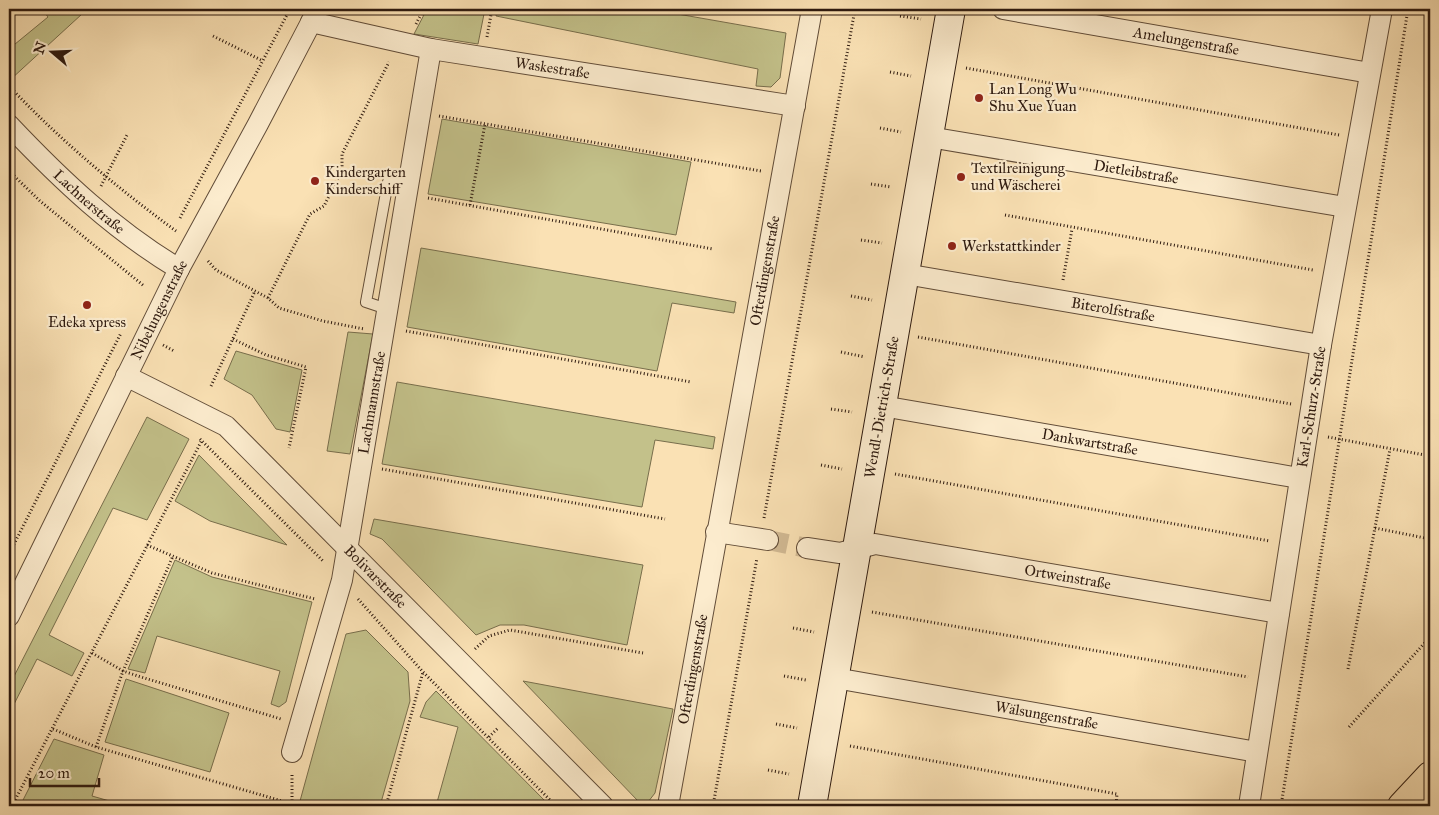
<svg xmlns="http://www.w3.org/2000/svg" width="1439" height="815" viewBox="0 0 1439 815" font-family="'IM FELL Great Primer',serif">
<rect width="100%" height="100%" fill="#fae1b4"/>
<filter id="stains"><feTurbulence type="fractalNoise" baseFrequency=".004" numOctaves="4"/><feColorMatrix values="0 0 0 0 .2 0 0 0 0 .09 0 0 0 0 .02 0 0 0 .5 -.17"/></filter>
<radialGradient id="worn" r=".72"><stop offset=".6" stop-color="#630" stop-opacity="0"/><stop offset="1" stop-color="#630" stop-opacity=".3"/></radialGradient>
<g fill="#c3c18a" stroke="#786e4c">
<polygon points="42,9 82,9 82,14 10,80 9,49 48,17"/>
<polygon points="427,9 485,9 478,44 414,34"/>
<polygon points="497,9 649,9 786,33 780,78 771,87 756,86 758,69 496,16"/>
<polygon points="442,119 691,162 676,235 428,194"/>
<polygon points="421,248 736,302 734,313 672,303 657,371 407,327"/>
<polygon points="348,332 373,334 350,454 327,451"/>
<polygon points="236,351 302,370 290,432 276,429 252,395 224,379"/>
<polygon points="397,382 715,437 713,449 655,440 642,507 382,464"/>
<polygon points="147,417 189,439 147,520 113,508 49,635 84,653 72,676 37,659 9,714 9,686"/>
<polygon points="199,455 287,545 210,521 175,501"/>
<polygon points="374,519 643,565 627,645 524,625 500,625 476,635 382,539 370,534"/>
<polygon points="175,560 212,577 312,602 286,702 279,707 271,704 280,671 157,636 145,673 128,669"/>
<polygon points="366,630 408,672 410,701 380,806 321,806 300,801 346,634"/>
<polygon points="126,679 229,713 210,772 105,742"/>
<polygon points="523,681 673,709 655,793 648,802 638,801"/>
<polygon points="436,691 550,806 436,806 458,727 420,717 426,702"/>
<polygon points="54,739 104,755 92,796 127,806 20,806"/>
</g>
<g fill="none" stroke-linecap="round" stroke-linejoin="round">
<polyline stroke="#d1b993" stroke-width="20" stroke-dasharray="20 10" stroke-linecap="butt" points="768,540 807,548"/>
<defs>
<polyline id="lane" points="387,309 366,302 388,182 408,179"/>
<g id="street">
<path id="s1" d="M1003,9L1370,73"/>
<path id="s2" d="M311,22L431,49L795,106"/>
<path id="s3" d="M9,125C61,180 114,230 179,269"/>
<path id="s4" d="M929,137L1345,207"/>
<path id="s5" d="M905,274L1321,345"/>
<path id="s6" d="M126,376L226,426L603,806"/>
<path id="s7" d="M882,406L1299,478"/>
<polyline points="716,532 768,540"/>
<path id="s8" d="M807,548L840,553L875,544L1279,613"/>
<path id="s9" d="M9,616L179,269L258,124L318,9"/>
<path id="s10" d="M835,678L1257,752"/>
<path id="s11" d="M292,752L342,580L431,49"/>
<path id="s12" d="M668,806L812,9"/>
<path id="s13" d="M1249,806L1321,345L1382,9"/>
</g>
<g id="secondary">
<path id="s14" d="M812,806L951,9"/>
</g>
<polyline id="primary" points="1402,806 1430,776"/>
</defs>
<use href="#lane" stroke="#614c38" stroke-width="12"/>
<use href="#street" stroke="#614c38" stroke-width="22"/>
<use href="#secondary" stroke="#2e1a0f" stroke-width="30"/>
<use href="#primary" stroke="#2e1a0f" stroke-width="30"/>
<g stroke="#2e1a0f" stroke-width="3" stroke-dasharray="1 2.5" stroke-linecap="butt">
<polyline points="900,16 921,19"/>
<polyline points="416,24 424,9"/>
<polyline points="213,36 263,61"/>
<polyline points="487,37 492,9"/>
<polyline points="966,68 1339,135"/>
<polyline points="890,72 911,76"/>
<path d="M9,86C60,140 116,187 176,231"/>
<polyline points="439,116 761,171"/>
<polyline points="880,128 901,132"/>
<polyline points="9,171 40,201 144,286"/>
<polyline points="871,184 891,187"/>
<polyline points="101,186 128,133"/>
<polyline points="428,198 713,249"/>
<polyline points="470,205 485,124"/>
<polyline points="1005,215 1313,270"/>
<polyline points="180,218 290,9"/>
<polyline points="861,240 882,243"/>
<polyline points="208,261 216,270 268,298 279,308 323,321 364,329"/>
<polyline points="1063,280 1072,229"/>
<polyline points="851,296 872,300"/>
<polyline points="268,298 310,214 324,206 342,170 342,154 389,62"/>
<polyline points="406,331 691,382"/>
<polyline points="918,337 1291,404"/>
<polyline points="233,339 266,355 306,367 289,448"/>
<polyline points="163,345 174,351"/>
<polyline points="841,352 865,357"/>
<polyline points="211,386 255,291"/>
<polyline points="831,409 852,412"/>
<polyline points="1328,437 1430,456"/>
<polyline points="200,439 323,561"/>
<polyline points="821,465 842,469"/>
<polyline points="382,469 665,519"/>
<polyline points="895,474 1270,541"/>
<polyline points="764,518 855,9"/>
<polyline points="1375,528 1430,539"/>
<polyline points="147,545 212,573 315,599"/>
<polyline points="9,554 121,333"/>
<polyline points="358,599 423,672 556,806"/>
<polyline points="872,612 1248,677"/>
<polyline points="793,628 814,632"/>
<polyline points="475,649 489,636 510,630 643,653"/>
<polyline points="92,653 123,671 141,677 281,719"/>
<polyline points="1348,669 1390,449"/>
<polyline points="784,676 806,680"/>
<polyline points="776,724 797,728"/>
<polyline points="1349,727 1430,637"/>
<polyline points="53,729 96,747 299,806"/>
<polyline points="489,737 498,728"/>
<polyline points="850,746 1117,794 1116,806"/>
<polyline points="96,747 123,671 173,556"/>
<polyline points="768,770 789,774"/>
<polyline points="292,804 292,773"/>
<polyline points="12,806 202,440"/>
<polyline points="386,806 423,672"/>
<polyline points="713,806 757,558"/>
<polyline points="1281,806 1408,9"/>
</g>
<use href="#lane" stroke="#fcecce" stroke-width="10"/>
<use href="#street" stroke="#fcecce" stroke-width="20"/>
<use href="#secondary" stroke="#fcecce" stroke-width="28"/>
<use href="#primary" stroke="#fae1b4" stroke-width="28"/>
<polyline stroke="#2e1a0f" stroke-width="1" points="1426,806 1430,802"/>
</g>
<g fill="#8f2418" stroke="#fcecce" stroke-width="2">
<circle cx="979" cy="98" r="5"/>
<circle cx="961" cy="177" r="5"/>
<circle cx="315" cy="181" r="5"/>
<circle cx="952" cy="246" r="5"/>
<circle cx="87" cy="305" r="5"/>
</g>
<g text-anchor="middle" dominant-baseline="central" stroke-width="4.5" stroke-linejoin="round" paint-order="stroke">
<g font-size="15" fill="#2e1a0f" stroke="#fcecce">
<text stroke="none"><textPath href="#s1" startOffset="186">Amelungenstraße</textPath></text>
<text stroke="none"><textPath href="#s2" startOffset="246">Waskestraße</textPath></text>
<text stroke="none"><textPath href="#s4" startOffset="210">Dietleibstraße</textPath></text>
<text stroke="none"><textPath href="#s3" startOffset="111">Lachnerstraße</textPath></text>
<text stroke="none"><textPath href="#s12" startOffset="544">Ofterdingenstraße</textPath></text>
<text stroke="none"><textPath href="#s5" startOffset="211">Biterolfstraße</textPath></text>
<text stroke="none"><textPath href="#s9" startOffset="341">Nibelungenstraße</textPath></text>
<text stroke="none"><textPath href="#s11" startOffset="359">Lachmannstraße</textPath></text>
<text stroke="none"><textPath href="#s14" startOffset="405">Wendl-Dietrich-Straße</textPath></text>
<text stroke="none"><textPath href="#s13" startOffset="404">Karl-Schurz-Straße</textPath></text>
<text stroke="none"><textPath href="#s7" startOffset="211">Dankwartstraße</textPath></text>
<text stroke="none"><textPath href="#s6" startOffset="324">Bolivarstraße</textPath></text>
<text stroke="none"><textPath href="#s8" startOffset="265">Ortweinstraße</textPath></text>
<text stroke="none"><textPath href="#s12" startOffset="139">Ofterdingenstraße</textPath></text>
<text stroke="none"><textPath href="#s10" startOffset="215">Wälsungenstraße</textPath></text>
</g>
<g font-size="15" fill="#2e1a0f" stroke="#fcecce" text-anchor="start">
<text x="989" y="89">Lan Long Wu<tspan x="989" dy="17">Shu Xue Yuan</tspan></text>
<text x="971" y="168">Textilreinigung<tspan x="971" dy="17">und Wäscherei</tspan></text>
<text x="325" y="172">Kindergarten<tspan x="325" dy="17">Kinderschiff</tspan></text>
<text x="962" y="246">Werkstattkinder</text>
<text x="87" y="322" text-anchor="middle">Edeka xpress</text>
</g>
</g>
<rect width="1439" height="815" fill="none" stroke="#fae1b4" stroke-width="30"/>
<rect x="10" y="10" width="1419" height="795" fill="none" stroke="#2e1a0f" stroke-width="2.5"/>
<rect x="15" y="15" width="1409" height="785" fill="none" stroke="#2e1a0f"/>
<g transform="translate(52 52) rotate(289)" stroke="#fcecce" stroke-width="4" paint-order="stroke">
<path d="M0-4L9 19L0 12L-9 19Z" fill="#2e1a0f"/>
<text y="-8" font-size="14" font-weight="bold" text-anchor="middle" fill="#2e1a0f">N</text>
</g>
<path d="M30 778v8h69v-8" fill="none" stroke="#2e1a0f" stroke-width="2.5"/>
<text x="38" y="778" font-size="15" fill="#2e1a0f" stroke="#fcecce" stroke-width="4" paint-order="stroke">20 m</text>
<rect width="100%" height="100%" filter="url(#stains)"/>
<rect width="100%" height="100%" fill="url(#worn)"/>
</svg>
